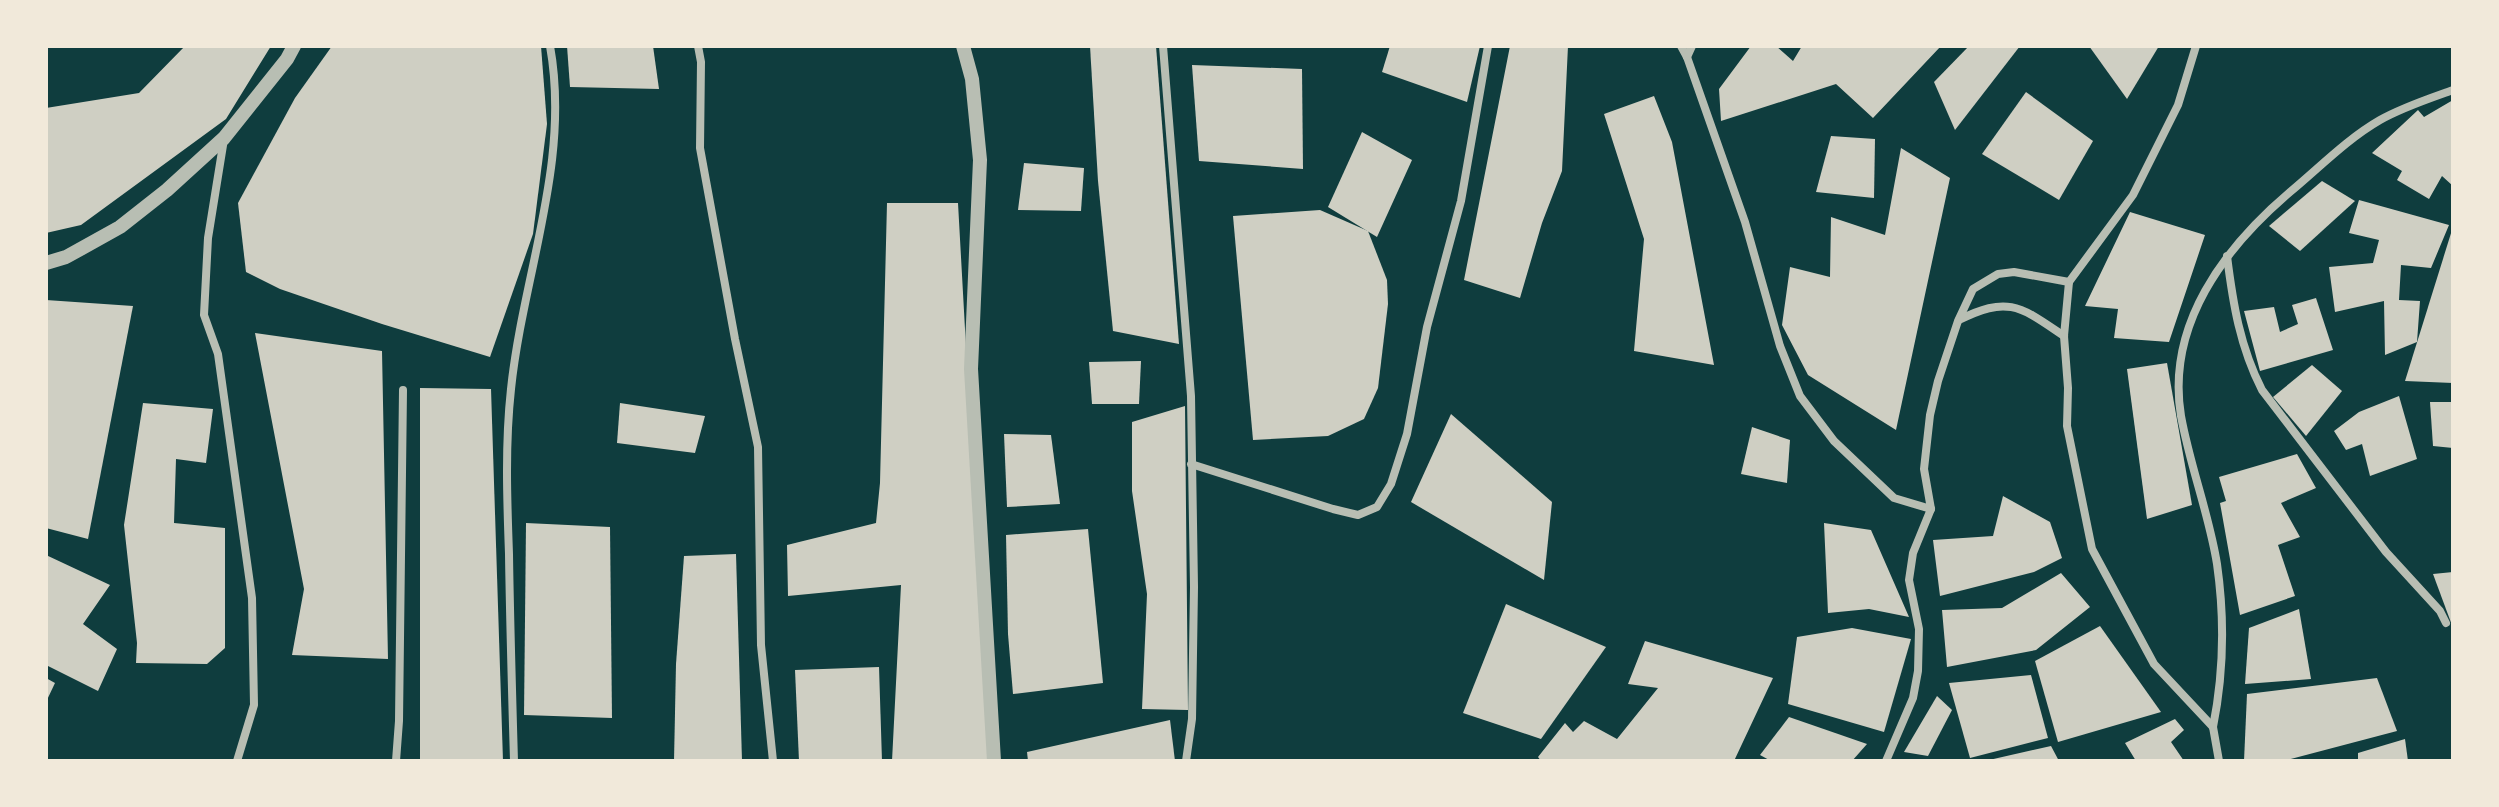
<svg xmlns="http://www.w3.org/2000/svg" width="2499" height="807" viewBox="0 0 2499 807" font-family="'DejaVu Sans',sans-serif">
<rect width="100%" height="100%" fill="#0f3d3e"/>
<g fill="#cfcfc3">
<polygon points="185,46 271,46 226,119 81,225 46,233 46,108 139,93"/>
<polygon points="332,46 541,46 547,124 533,234 490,357 382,324 280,289 246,272 238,203 295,98"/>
<polygon points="567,46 653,46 659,89 570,87"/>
<polygon points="1090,46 1156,46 1179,344 1113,331 1098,181"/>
<polygon points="1390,46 1480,46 1467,102 1382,72"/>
<polygon points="1510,46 1568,46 1562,171 1542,223 1520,298 1464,280"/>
<polygon points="1751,46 1776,46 1793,61 1802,46 1941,46 1873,118 1836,84 1721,121 1719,89"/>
<polygon points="1969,46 2020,46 1955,130 1934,82"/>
<polygon points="2089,46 2159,46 2127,99"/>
<polygon points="1192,65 1302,69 1303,169 1199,161"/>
<polygon points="2026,92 2093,141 2059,200 1982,154"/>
<polygon points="1654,96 1672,142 1714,365 1634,351 1644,239 1604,114"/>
<polygon points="2453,100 2453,186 2442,176 2429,199 2397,180 2402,171 2372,153 2418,110 2424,117"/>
<polygon points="1362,132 1412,160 1377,237 1328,207"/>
<polygon points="1831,136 1875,139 1874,198 1816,192"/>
<polygon points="1901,148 1950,178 1896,430 1808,375 1782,325 1790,267 1830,277 1831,217 1885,235"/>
<polygon points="1024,163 1084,168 1081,211 1018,210"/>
<polygon points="2322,181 2355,201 2300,251 2269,226"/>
<polygon points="2359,200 2449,225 2431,268 2401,265 2399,300 2420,301 2417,342 2385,355 2384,301 2335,312 2329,267 2373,263 2379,240 2349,233"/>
<polygon points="887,203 958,203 989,761 892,761 901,585 788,596 787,545 876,523 880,483"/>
<polygon points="1320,210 1368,231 1387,280 1388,304 1378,388 1364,419 1328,436 1253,440 1233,216"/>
<polygon points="2130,212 2205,235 2169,342 2114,338 2118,309 2085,306"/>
<polygon points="2453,230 2453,383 2405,381 2452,230"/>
<polygon points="2316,298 2333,350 2260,371 2244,311 2274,307 2280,332 2298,324 2292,305"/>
<polygon points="46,300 133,306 88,539 46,528"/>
<polygon points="255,333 382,351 388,659 292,655 304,589"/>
<polygon points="1141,361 1139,404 1092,404 1089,362"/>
<polygon points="2167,363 2192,505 2147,519 2127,369"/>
<polygon points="2312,365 2342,391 2306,436 2273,397"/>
<polygon points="420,388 491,389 503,761 420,761"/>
<polygon points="2399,396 2417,459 2370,476 2362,444 2346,450 2334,431 2359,412"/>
<polygon points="2430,402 2453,402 2453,448 2433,446"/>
<polygon points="143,403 213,409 206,463 176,459 174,523 225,528 225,648 207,664 136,663 137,643 124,525"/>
<polygon points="620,403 705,416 695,453 617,443"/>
<polygon points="1185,406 1188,710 1142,709 1147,594 1132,491 1132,422"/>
<polygon points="1451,414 1552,502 1544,580 1411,502"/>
<polygon points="1752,427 1790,440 1787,483 1741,474"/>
<polygon points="1004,434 1051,435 1060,504 1007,507"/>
<polygon points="2297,454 2316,488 2281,503 2300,537 2278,545 2295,596 2240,615 2220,503 2226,501 2219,477"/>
<polygon points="2003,496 2050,522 2062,558 2034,572 1940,596 1933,540 1993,536"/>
<polygon points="526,523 610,527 612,718 524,715"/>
<polygon points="1824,523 1871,530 1909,617 1869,609 1828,613"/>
<polygon points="1088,529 1103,683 1013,694 1008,634 1006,535"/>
<polygon points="736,554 742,761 674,761 676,664 684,556"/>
<polygon points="46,555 110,585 83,624 117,649 98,691 46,665"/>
<polygon points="2453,572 2453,628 2433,574"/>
<polygon points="2061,573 2090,607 2036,650 1947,667 1942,610 2002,608"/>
<polygon points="1506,604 1606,647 1541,739 1463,713"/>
<polygon points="2299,609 2311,679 2245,684 2249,628"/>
<polygon points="2100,626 2161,712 2058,742 2035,661"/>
<polygon points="1852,628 1911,639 1884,732 1788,704 1797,637"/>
<polygon points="1645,641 1773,678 1734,761 1541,761 1538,757 1565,723 1573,732 1584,721 1617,739 1658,688 1628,684"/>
<polygon points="879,667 882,761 799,761 795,670"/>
<polygon points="2031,675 2048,738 1970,758 1949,683"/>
<polygon points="46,678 55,683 46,702"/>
<polygon points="2377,678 2397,731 2283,761 2244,761 2247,694"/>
<polygon points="1937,696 1952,710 1928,756 1904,752"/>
<polygon points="1789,717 1867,744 1852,761 1771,761 1760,755"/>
<polygon points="2175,719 2184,730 2171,742 2184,761 2136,761 2125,743"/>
<polygon points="1170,720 1175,761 1028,761 1027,752"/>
<polygon points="2405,739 2408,761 2358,761 2358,753"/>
<polygon points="2051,746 2059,761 1989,761 1989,760"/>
</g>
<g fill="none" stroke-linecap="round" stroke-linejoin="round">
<g stroke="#b8beb3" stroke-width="8">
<polyline points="698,46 701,62 700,148 735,339 758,447 761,645 773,761"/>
<polyline points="1163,46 1191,396 1194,587 1192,719 1186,761"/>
<polyline points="1681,46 1687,57 1745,222 1780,346 1800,396 1834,441 1894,498 1931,509"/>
<polyline points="2196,46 2178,105 2133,195 2069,282 2064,336 2068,388 2067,426 2092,549 2154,664 2213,727 2219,761"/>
<polyline points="1687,57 1692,46"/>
<polyline points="224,139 208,238 204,315 218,354 252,598 254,705 237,761"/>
<path d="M2227,256C2233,304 2240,347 2262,390L2386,552L2440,611L2446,623"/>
<path d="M1959,320C2009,295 2021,307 2064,336"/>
<polyline points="1191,464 1333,509 1358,515 1377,507 1391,484 1407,434 1427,327 1461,201 1488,46"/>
<path d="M2213,727C2224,672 2225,620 2217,564C2209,514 2190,466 2181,416C2166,325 2224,248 2290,192C2319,168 2347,139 2380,120C2403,107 2428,99 2453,90"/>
<polyline points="396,761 399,721 403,390"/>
<path d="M514,761C512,692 510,623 509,554C507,499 505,444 511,389C523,274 571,162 550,46"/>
<polyline points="1886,761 1913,698 1918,671 1919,629 1909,580 1913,553 1931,509 1924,469 1930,415 1938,381 1958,321 1973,289 1998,274 2014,272 2069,282"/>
</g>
<g stroke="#b8beb3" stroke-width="14">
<polyline points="963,46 972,79 980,160 971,369 994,761"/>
<polyline points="46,263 66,257 120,227 167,190 224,138 287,59 294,46"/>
</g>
</g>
<rect width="2499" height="807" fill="none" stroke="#f1e9da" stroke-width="96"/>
</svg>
